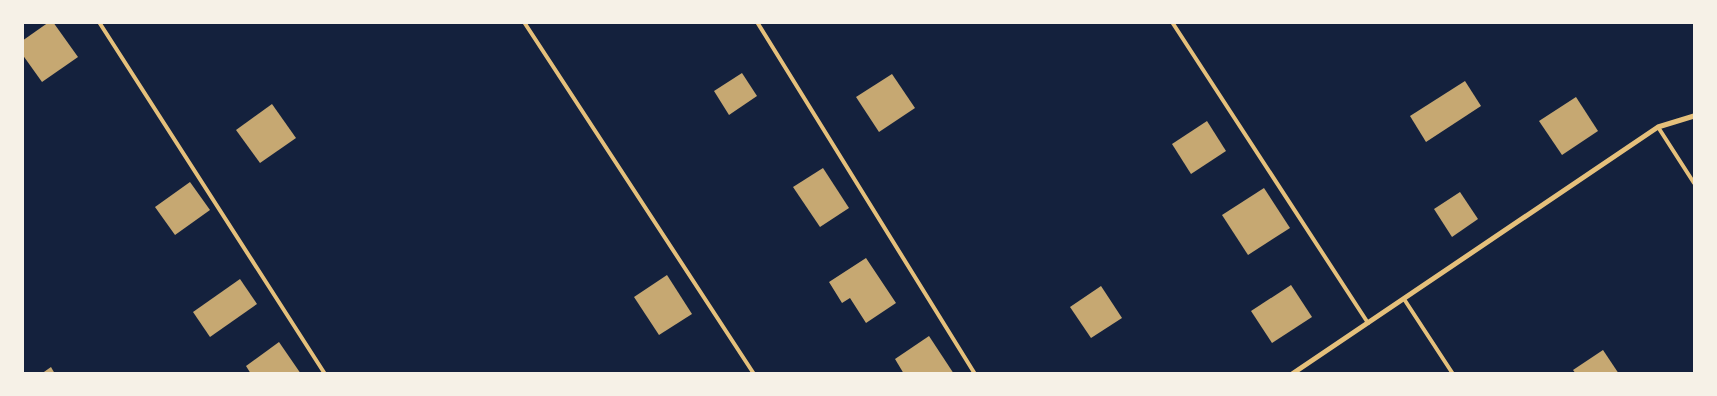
<svg xmlns="http://www.w3.org/2000/svg" width="1717" height="396" viewBox="0 0 1717 396" font-family="'Exo 2',sans-serif">
<rect width="100%" height="100%" fill="#14213d"/>
<g fill="#c6a872">
<polygon points="49,22 53,22 78,57 42,82 22,54 22,41"/>
<polygon points="742,73 757,96 729,115 714,91"/>
<polygon points="892,74 915,108 879,132 856,97"/>
<polygon points="1465,81 1481,106 1426,142 1410,116"/>
<polygon points="1576,97 1598,131 1562,155 1539,121"/>
<polygon points="272,104 296,138 260,163 236,130"/>
<polygon points="1207,121 1226,151 1191,174 1172,144"/>
<polygon points="823,168 849,208 820,227 793,187"/>
<polygon points="190,182 210,210 175,235 155,207"/>
<polygon points="1264,188 1290,228 1248,255 1222,215"/>
<polygon points="1460,192 1478,219 1452,237 1434,209"/>
<polygon points="866,258 896,303 866,323 850,298 842,303 829,282"/>
<polygon points="667,275 692,314 659,335 634,297"/>
<polygon points="240,279 257,304 210,337 193,312"/>
<polygon points="1291,285 1312,317 1272,343 1251,311"/>
<polygon points="1101,286 1122,318 1091,338 1070,307"/>
<polygon points="929,336 954,374 904,374 895,359"/>
<polygon points="279,342 301,374 251,374 246,366"/>
<polygon points="1603,350 1619,374 1576,374 1573,370"/>
<polygon points="51,367 55,374 41,374"/>
</g>
<g fill="none" stroke-linecap="round" stroke-linejoin="round">
<g stroke="#e5c07b" stroke-width="4">
<polyline points="99,22 325,374"/>
<polyline points="524,22 754,374"/>
<polyline points="757,22 975,374"/>
<polyline points="1172,22 1368,323"/>
<polyline points="1658,127 1694,183"/>
<polyline points="1404,299 1453,374"/>
</g>
<polyline stroke="#e5c07b" stroke-width="5" points="1292,374 1658,127 1694,116"/>
</g>
<rect width="1717" height="396" fill="none" stroke="#f6f1e7" stroke-width="48"/>
</svg>
